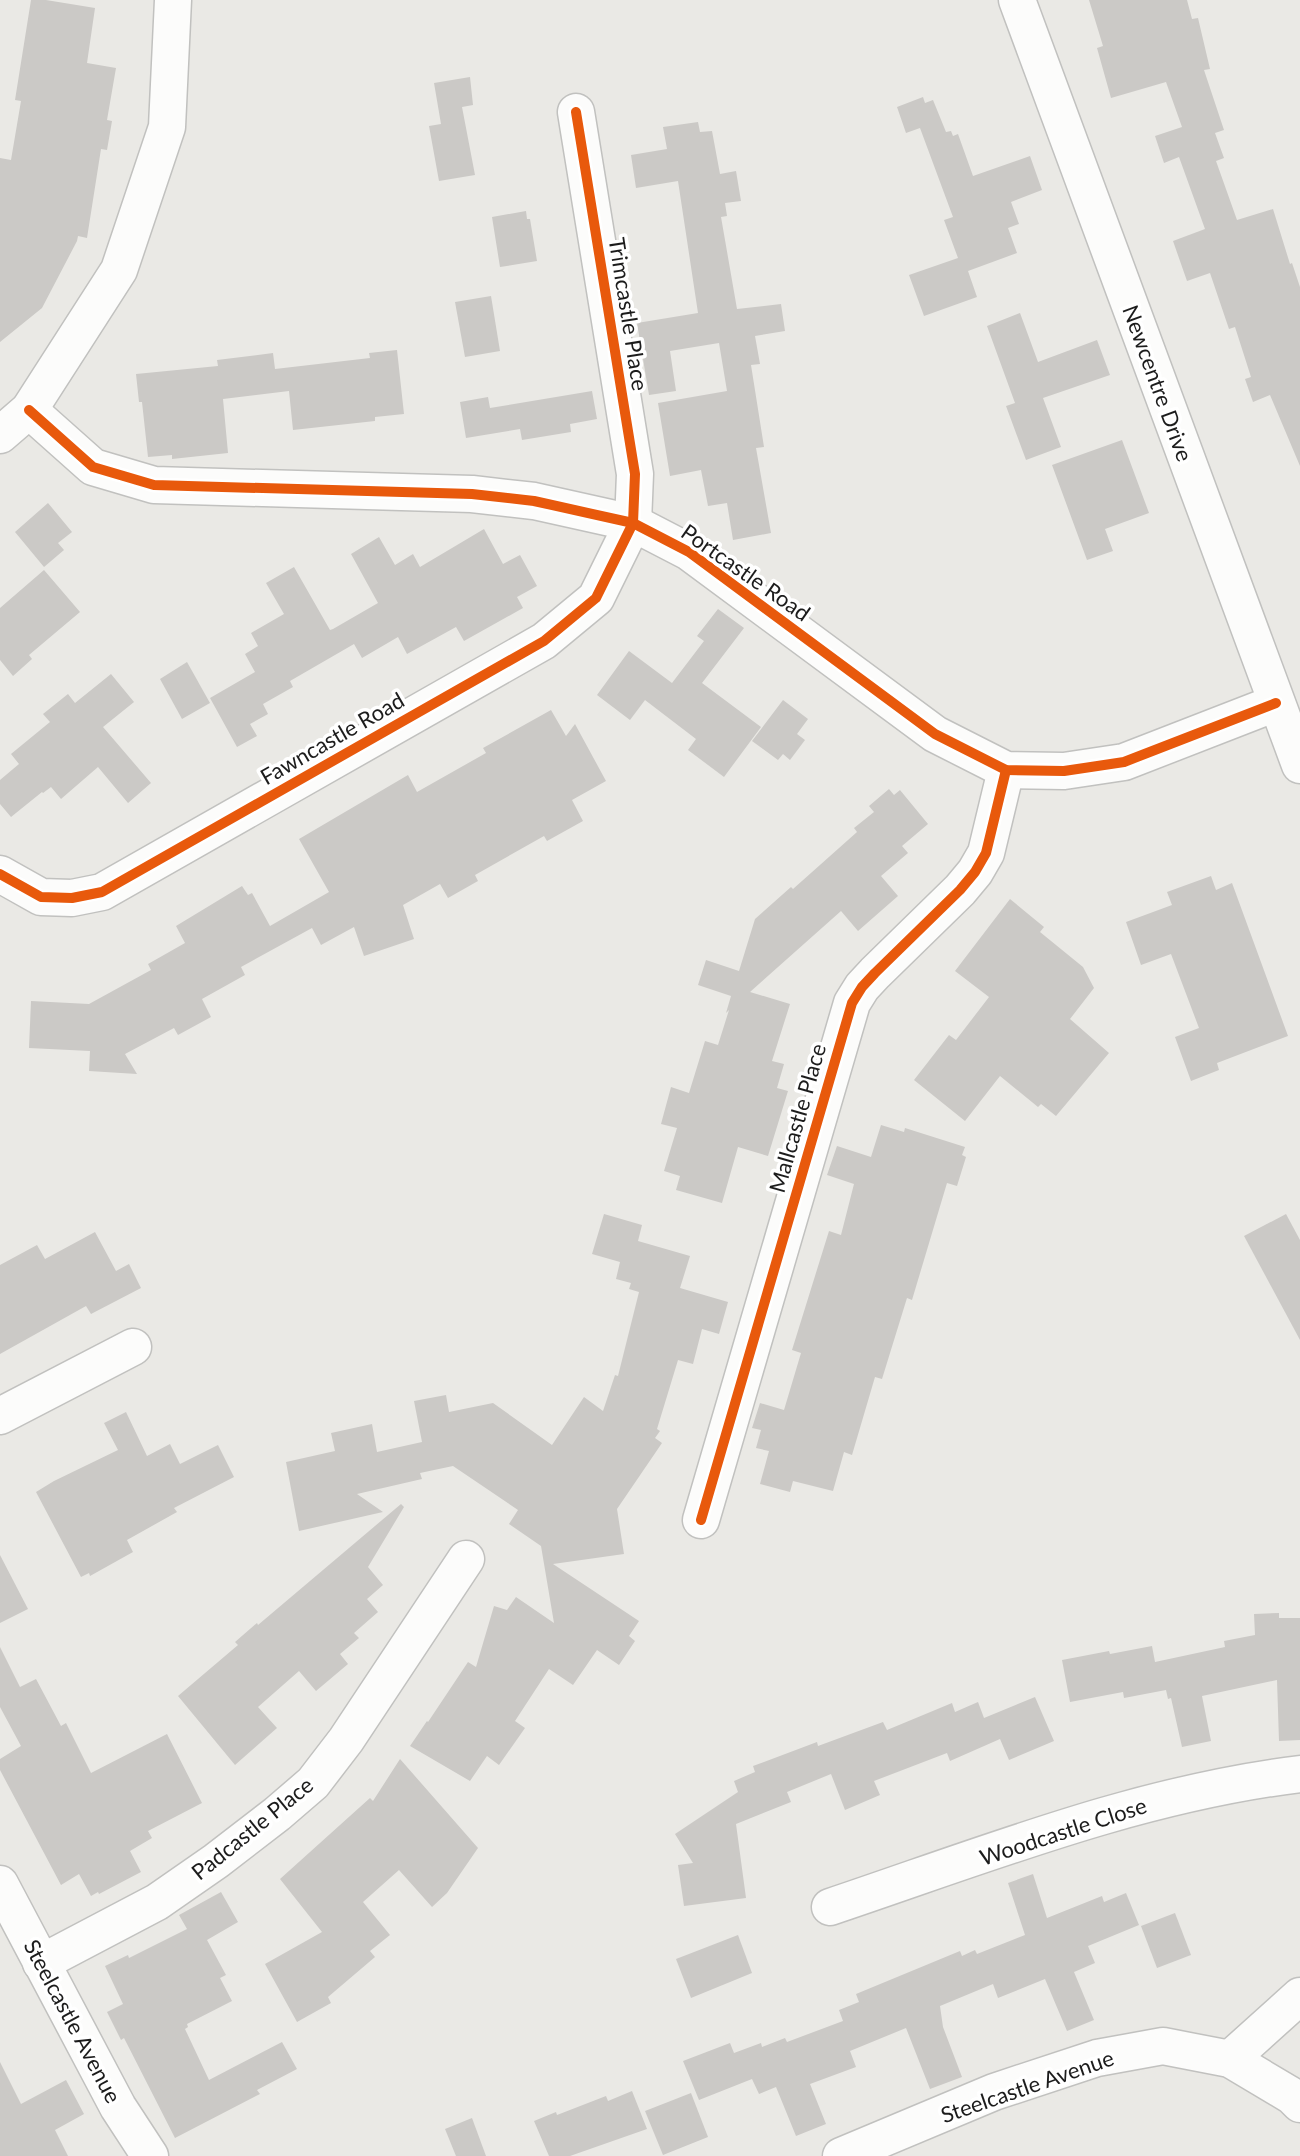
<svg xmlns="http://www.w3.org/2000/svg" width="1300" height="2156" viewBox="0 0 1300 2156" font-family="Lato,sans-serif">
<rect width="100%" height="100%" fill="#eae9e5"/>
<g fill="#cbc9c6">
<polygon points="31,0 46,0 95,8 87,63 116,68 107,120 112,121 107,150 101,149 87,238 78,236 77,241 42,308 0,342 0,158 11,160 21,101 15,100"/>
<polygon points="1089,0 1187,0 1192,19 1198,18 1210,69 1204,70 1224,130 1215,133 1224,158 1216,161 1237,220 1273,209 1290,264 1292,263 1300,287 1300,466 1270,395 1253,402 1245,379 1251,377 1235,327 1229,329 1210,273 1187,281 1173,241 1205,229 1179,157 1164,163 1155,136 1182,127 1166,82 1111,98 1097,48 1103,46"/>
<polygon points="470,77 473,105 462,107 475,175 439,181 429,126 441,124 434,83"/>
<polygon points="923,97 925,103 933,100 946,132 951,131 953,136 958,134 973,176 1030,156 1042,190 1011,202 1019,224 1008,228 1017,253 968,271 977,297 924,316 909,275 958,258 944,220 953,217 920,128 906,133 897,107"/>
<polygon points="698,122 700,132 712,131 720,174 736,171 741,201 725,203 727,216 721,217 737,309 781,304 785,331 755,336 760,364 751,365 764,447 756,448 771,533 733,540 727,503 708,506 701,470 670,476 658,403 727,391 719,343 670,351 676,391 649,395 637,323 698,313 678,181 636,188 631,155 667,149 663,127"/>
<polygon points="526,211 527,219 530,219 537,261 500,267 492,217"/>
<polygon points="491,296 500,351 465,357 455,302"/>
<polygon points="1020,313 1038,362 1097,340 1110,375 1043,398 1061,447 1026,460 1006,406 1015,403 987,326"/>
<polygon points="397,350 404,414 375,417 375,421 293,430 289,391 223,399 228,453 172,459 172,455 148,457 142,402 139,402 136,374 218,366 217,360 273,353 275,369 370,358 369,353"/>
<polygon points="592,391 597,419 570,424 571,432 522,440 520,429 466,438 460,402 488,397 490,408"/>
<polygon points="1122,440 1149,513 1105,529 1113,551 1087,560 1052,465"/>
<polygon points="48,503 72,532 58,543 64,550 44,567 15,532"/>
<polygon points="484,529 503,564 520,555 537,586 517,597 523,608 464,641 456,627 407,654 398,637 362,658 354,644 290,681 293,687 263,704 268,714 250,724 257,736 237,747 210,698 255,672 245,654 258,646 251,633 284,614 266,583 294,567 330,630 333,629 378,603 351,554 379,537 395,565 413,554 420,567"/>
<polygon points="44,570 80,612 29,655 32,659 13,676 0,660 0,608"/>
<polygon points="718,609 744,628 702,683 761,727 724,777 688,750 696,739 645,700 630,720 597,695 629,651 672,683 704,641 697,636"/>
<polygon points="187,662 210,703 182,719 160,679"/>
<polygon points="111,674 134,702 103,727 151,783 128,803 98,767 61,799 51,787 43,793 42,792 11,817 0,804 0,780 19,764 11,754 50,722 43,714 68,694 75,703"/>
<polygon points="783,700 808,719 797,734 805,740 790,760 783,754 778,760 752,741"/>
<polygon points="551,710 566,736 575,724 606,781 572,800 583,821 547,841 544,836 475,875 478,881 448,898 440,884 403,905 414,939 364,956 354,927 321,945 312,928 241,967 245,975 202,999 211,1017 178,1035 174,1028 125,1054 137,1074 89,1071 90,1051 29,1048 31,1001 89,1004 151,970 148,964 185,943 176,926 242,886 248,895 252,893 270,926 329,892 299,839 408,775 417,792 486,753 483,748"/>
<polygon points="889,789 894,795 900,790 928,824 902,846 908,853 881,876 898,896 858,931 841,911 750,992 790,1004 772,1061 784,1064 777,1088 788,1091 768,1156 738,1147 722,1203 676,1190 680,1176 664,1171 677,1128 661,1124 671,1087 689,1093 705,1041 718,1045 729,1010 726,1013 731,996 698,985 706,960 739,971 755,919 791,887 793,889 857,832 854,828 874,812 869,806"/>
<polygon points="1211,876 1216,890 1232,883 1288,1036 1217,1063 1219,1070 1191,1081 1175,1037 1199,1028 1171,954 1141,965 1126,922 1172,905 1167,892"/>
<polygon points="1010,899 1044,927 1040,932 1083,967 1094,988 1070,1019 1109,1053 1056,1116 1041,1104 1038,1107 1000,1076 965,1121 914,1080 949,1035 956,1040 989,997 955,971"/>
<polygon points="881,1125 904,1132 905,1128 965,1147 962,1155 966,1157 957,1186 947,1183 912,1300 907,1298 882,1379 875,1377 852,1455 844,1452 833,1491 793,1481 790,1492 760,1484 769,1451 756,1448 761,1430 752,1428 760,1403 784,1410 801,1353 792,1350 829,1231 841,1235 854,1184 827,1175 837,1146 871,1157"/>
<polygon points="604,1214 642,1225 638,1241 690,1256 680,1288 728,1302 719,1334 702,1329 693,1364 678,1360 657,1429 660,1431 655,1438 662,1443 617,1509 624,1554 553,1564 639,1621 629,1636 635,1641 619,1665 597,1650 573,1685 549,1669 515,1721 525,1728 499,1765 487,1756 470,1781 410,1746 427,1721 428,1722 468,1662 476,1667 494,1606 507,1610 516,1597 554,1623 541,1546 509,1524 518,1510 453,1466 420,1473 422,1479 357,1494 383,1512 299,1531 286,1462 335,1451 331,1433 372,1424 377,1452 422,1442 414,1401 446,1395 449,1412 493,1403 552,1445 584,1397 603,1411 615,1375 618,1376 639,1292 629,1289 631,1283 616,1279 620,1262 592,1254"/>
<polygon points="1286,1214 1300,1240 1300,1340 1244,1236"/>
<polygon points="95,1232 116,1271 129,1264 141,1288 91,1314 86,1306 0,1354 0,1265 37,1245 45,1259"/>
<polygon points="126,1412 147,1456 170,1444 180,1464 218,1445 234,1477 174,1508 177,1512 127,1540 133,1552 90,1576 89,1573 81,1577 36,1492 54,1481 118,1450 104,1423"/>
<polygon points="401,1504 404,1507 368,1567 383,1585 367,1599 378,1612 354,1633 359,1638 340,1654 348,1664 316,1691 299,1671 258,1707 277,1728 235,1765 178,1696 238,1645 235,1642 257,1623 258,1625"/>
<polygon points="0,1555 28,1609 0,1623"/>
<polygon points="1279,1613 1279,1618 1300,1618 1300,1740 1279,1741 1277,1680 1202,1696 1211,1741 1182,1747 1171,1698 1168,1699 1166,1690 1124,1698 1123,1692 1070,1702 1062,1660 1109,1651 1110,1654 1152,1646 1155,1662 1225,1647 1224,1641 1255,1635 1254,1614"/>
<polygon points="0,1647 20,1687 36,1679 61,1726 66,1723 91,1773 167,1734 202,1803 148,1831 152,1838 130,1851 141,1872 99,1894 98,1892 91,1896 79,1874 61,1885 0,1770 0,1759 21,1746 0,1707"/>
<polygon points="1035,1697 1054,1741 1009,1760 1000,1739 950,1761 947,1753 874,1781 880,1795 845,1810 831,1774 787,1792 791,1802 736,1824 746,1898 684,1906 678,1865 693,1863 675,1834 738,1792 734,1781 755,1772 753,1766 817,1742 818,1746 883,1722 887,1730 952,1703 955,1712 978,1702 984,1718"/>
<polygon points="400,1759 478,1848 447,1893 432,1907 399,1870 363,1902 390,1935 370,1951 375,1957 328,1997 331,2003 297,2022 265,1964 322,1932 280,1879 370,1798 373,1801"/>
<polygon points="1033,1874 1047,1918 1102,1896 1104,1902 1126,1893 1139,1925 1088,1946 1095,1963 1074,1972 1094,2020 1067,2031 1045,1979 998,1998 993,1984 940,2006 943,2027 962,2077 930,2089 906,2028 850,2051 856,2067 810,2084 826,2124 796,2136 776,2087 759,2094 752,2079 699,2100 683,2061 730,2043 734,2053 761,2043 762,2047 785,2038 787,2042 843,2021 839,2010 859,2002 856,1994 960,1951 962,1956 975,1950 977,1954 1025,1935 1008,1883"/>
<polygon points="221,1892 238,1922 207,1940 226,1975 220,1978 232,2001 187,2024 188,2027 185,2029 209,2080 282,2042 297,2069 257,2090 260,2094 175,2138 124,2038 121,2040 107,2012 123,2004 105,1966 128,1955 129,1958 187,1929 179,1915"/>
<polygon points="1175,1913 1191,1955 1157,1968 1141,1926"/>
<polygon points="738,1935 752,1973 691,1998 676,1959"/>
<polygon points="0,2062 21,2104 66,2080 84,2114 55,2130 68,2156 0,2156"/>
<polygon points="632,2091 647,2129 570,2156 549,2156 534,2121 556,2112 557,2115 606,2096 608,2101"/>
<polygon points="691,2093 708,2137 663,2155 645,2111"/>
<polygon points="472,2118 486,2156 456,2156 445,2129"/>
</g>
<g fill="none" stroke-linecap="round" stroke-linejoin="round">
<defs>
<g id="street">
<polyline points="1017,0 1300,765"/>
<polyline points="29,410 93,467 154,485 472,494 534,501 633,523 689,552 935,734 1006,770 1064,771 1124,762 1276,703"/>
<polyline points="0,435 29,410 119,270 167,127 173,0"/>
<polyline points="0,874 41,897 72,898 102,892 544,641 596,598 633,523 635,474 576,112"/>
<polyline points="0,1416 133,1347"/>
<polyline points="701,1520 852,1003 862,987 875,973 960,890 975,872 986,853 1006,770"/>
<polyline points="0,1884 118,2107 150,2156"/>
<path d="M830,1907C985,1855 1137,1794 1300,1774"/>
<polyline points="41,1963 157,1902 216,1861 277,1814 313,1783 346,1740 466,1559"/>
<polyline points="1230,2059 1300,1996"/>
<polyline points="841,2156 994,2092 1097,2058 1163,2046 1230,2059 1292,2096 1300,2104"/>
</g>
</defs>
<use href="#street" stroke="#c1c1bf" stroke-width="39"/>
<use href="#street" stroke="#fcfcfb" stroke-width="36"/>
<defs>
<g id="cycleway">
<polyline points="29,410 93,467 154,485 472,494 534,501 633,523 689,552 935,734 1006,770 1064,771 1124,762 1276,703"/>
<polyline points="0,874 41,897 72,898 102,892 544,641 596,598 633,523 635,474 576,112"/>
<polyline points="701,1520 852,1003 862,987 875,973 960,890 975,872 986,853 1006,770"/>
</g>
</defs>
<use href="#cycleway" stroke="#fff" stroke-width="15"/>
<use href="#cycleway" stroke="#e8590c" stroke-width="10"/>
</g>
<g text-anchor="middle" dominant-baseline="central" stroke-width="7" stroke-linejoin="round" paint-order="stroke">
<g font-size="22" fill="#1c1c1c" stroke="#fff">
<text transform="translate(629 314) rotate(81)">Trimcastle Place</text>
<text transform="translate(1158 383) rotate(70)">Newcentre Drive</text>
<text transform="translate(746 572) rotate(35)">Portcastle Road</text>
<text transform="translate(332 738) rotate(-30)">Fawncastle Road</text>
<text transform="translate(797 1118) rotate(-74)">Mallcastle Place</text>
<text transform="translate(252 1828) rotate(-39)">Padcastle Place</text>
<text transform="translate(1063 1831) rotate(-18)">Woodcastle Close</text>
<text transform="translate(73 2021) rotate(62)">Steelcastle Avenue</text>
<text transform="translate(1027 2086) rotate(-19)">Steelcastle Avenue</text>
</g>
</g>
</svg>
